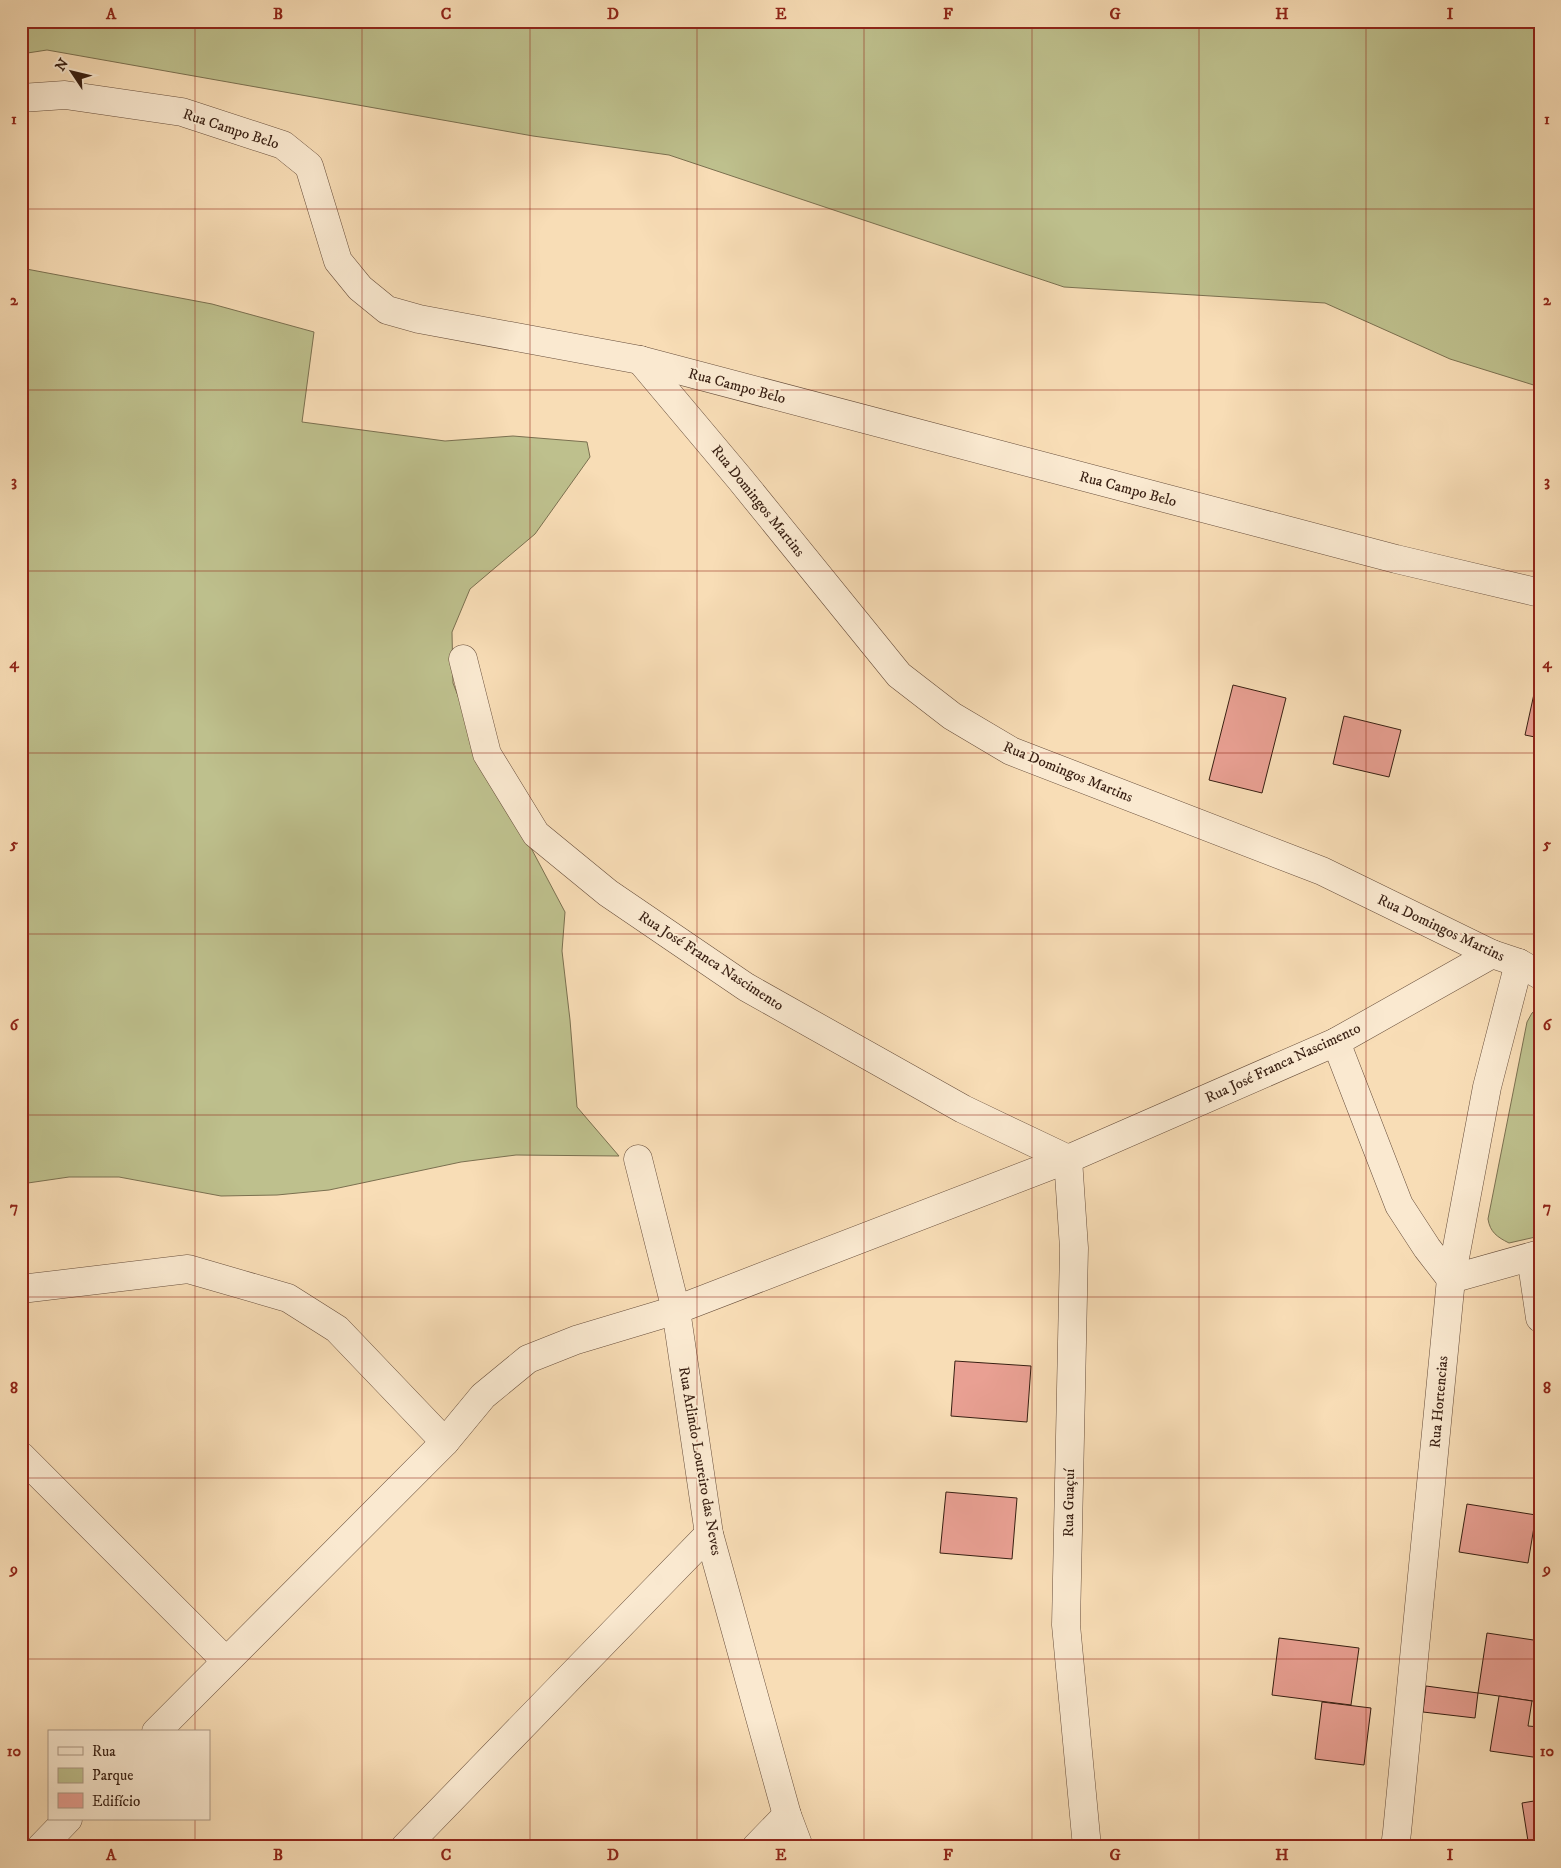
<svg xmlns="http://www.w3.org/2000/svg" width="1561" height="1868" viewBox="0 0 1561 1868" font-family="'IM FELL DW Pica',serif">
<rect width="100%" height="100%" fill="#f8ddb6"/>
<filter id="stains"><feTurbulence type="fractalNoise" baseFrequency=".004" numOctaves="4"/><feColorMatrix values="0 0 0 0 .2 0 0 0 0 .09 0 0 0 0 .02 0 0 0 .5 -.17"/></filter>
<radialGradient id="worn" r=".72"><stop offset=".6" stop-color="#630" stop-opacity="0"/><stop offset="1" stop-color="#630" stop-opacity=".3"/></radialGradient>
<g fill="#bec08d" stroke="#7b7050">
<polygon points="21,21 1540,21 1540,387 1450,359 1325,303 1064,287 669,155 533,136 47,50 21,54"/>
<polygon points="21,268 212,304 314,332 302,422 445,441 513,436 587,442 590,457 535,534 470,589 452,632 453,683 479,750 565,912 562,951 570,1020 577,1107 619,1156 516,1155 461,1162 329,1190 277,1195 221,1196 119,1177 69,1177 21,1184"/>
<path d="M1540,1007V1236L1509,1243C1497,1237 1490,1232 1488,1219L1527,1022L1532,1013Z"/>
</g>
<g fill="#e9a093" stroke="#381f12">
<polygon points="1539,671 1540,672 1540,738 1525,735"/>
<polygon points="1233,685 1286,698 1262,793 1209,780"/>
<polygon points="1344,716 1401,730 1389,777 1333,764"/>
<polygon points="955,1361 1031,1366 1027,1422 951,1416"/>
<polygon points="946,1492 1017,1498 1012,1559 940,1553"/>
<polygon points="1467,1504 1536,1515 1528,1563 1459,1552"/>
<polygon points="1487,1633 1540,1641 1540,1702 1478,1693"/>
<polygon points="1279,1638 1359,1648 1351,1705 1272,1695"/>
<polygon points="1426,1686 1478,1693 1475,1718 1423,1712"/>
<polygon points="1499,1696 1532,1701 1528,1726 1540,1727 1540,1758 1490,1751"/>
<polygon points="1322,1702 1371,1708 1364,1765 1315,1759"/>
<polygon points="1540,1800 1540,1839 1528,1841 1522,1803"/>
</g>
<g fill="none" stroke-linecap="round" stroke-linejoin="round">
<defs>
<g id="minor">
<polyline points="21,98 65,95 182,112 283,145 309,166 338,261 360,288 387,310 419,319 640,360 1396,559 1540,593"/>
<polyline points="640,360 740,479 899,675 952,716 1011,751 1322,871 1492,954 1519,963 1540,975"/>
<polyline points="463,659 487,754 536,834 608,893 746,987 963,1109 1068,1159 1074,1248 1066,1625 1087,1847"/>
<polyline points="1336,1042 1399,1205 1427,1248 1451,1279 1540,1254"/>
<polyline points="638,1159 676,1310 709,1534 787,1815 799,1847"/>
<polyline points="1531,1257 1540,1318"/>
<polyline points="21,1289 188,1269 288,1298 337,1329 445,1442"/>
<polyline points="21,1456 226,1661"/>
<polyline points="156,1732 445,1442 483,1396 528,1359 576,1340 676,1310 1068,1159 1336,1042 1492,954"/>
<polyline points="41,1847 68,1819"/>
<polyline points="405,1847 709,1534"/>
<polyline points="756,1847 787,1815"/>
<polyline points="1395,1847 1397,1832 1451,1279 1487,1087 1519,963"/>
</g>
</defs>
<use href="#minor" stroke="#684e3b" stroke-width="29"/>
<use href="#minor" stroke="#fae9d0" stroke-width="28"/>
</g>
<path fill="none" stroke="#8f2418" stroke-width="1" stroke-opacity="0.55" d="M195,21V1732M362,21V1847M530,21V1847M697,21V1847M864,21V1847M1032,21V1847M1199,21V1847M1366,21V1847M21,209H1540M21,390H1540M21,571H1540M21,753H1540M21,934H1540M21,1115H1540M21,1297H1540M21,1478H1540M21,1659H1540M195,1819V1847"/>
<g text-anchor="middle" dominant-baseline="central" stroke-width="4" stroke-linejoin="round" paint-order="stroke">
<g font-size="15" fill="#381f12" stroke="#fae9d0">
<text transform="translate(231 129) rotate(18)">Rua Campo Belo</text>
<text transform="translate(737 386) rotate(15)">Rua Campo Belo</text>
<text transform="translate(1128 489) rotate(15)">Rua Campo Belo</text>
<text transform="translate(758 501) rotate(51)">Rua Domingos Martins</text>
<text transform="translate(1068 772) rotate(22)">Rua Domingos Martins</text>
<text transform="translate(1441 928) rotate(25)">Rua Domingos Martins</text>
<text transform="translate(711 961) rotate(33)">Rua José Franca Nascimento</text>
<text transform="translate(1283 1063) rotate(-25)">Rua José Franca Nascimento</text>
<text transform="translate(1439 1402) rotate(-85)">Rua Hortencias</text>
<text transform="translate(700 1461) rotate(80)">Rua Arlindo Loureiro das Neves</text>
<text transform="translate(1069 1503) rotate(-89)">Rua Guaçuí</text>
</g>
</g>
<rect width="1561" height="1868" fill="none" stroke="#f8ddb6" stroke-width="55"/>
<rect x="48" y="1730" width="162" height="90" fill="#fae9d0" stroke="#ac9884"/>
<rect x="58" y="1747" width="25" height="8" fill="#fae9d0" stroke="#ac9884"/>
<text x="92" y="1756" font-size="15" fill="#381f12">Rua</text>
<rect x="58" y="1768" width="25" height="15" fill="#bec08d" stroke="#ac9884"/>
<text x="92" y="1780" font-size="15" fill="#381f12">Parque</text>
<rect x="58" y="1793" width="25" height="15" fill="#e9a093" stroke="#ac9884"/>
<text x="92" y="1806" font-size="15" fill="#381f12">Edifício</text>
<g transform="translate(72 72) rotate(305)" stroke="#fae9d0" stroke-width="4" paint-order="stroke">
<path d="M0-4L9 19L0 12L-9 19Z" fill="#381f12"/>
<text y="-8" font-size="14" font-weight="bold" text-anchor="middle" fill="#381f12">N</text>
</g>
<rect x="28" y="28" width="1506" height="1812" fill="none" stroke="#8f2418" stroke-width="2"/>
<g font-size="16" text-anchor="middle" font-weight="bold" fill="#8f2418">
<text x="111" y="19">A</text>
<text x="278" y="19">B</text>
<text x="446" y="19">C</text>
<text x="613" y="19">D</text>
<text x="781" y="19">E</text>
<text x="948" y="19">F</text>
<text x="1115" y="19">G</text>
<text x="1282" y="19">H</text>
<text x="1450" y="19">I</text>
<text x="14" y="124">1</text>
<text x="1547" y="124">1</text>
<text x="14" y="305">2</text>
<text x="1547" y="305">2</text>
<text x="14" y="486">3</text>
<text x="1547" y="486">3</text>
<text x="14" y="668">4</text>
<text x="1547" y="668">4</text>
<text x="14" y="849">5</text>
<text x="1547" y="849">5</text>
<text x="14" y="1030">6</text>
<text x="1547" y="1030">6</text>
<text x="14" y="1212">7</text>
<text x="1547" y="1212">7</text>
<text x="14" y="1393">8</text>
<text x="1547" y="1393">8</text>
<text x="14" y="1574">9</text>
<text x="1547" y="1574">9</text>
<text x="14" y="1756">10</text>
<text x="1547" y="1756">10</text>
<text x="111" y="1860">A</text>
<text x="278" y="1860">B</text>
<text x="446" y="1860">C</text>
<text x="613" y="1860">D</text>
<text x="781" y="1860">E</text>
<text x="948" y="1860">F</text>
<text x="1115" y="1860">G</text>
<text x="1282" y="1860">H</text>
<text x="1450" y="1860">I</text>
</g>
<rect width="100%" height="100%" filter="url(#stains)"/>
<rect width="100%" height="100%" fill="url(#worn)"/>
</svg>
